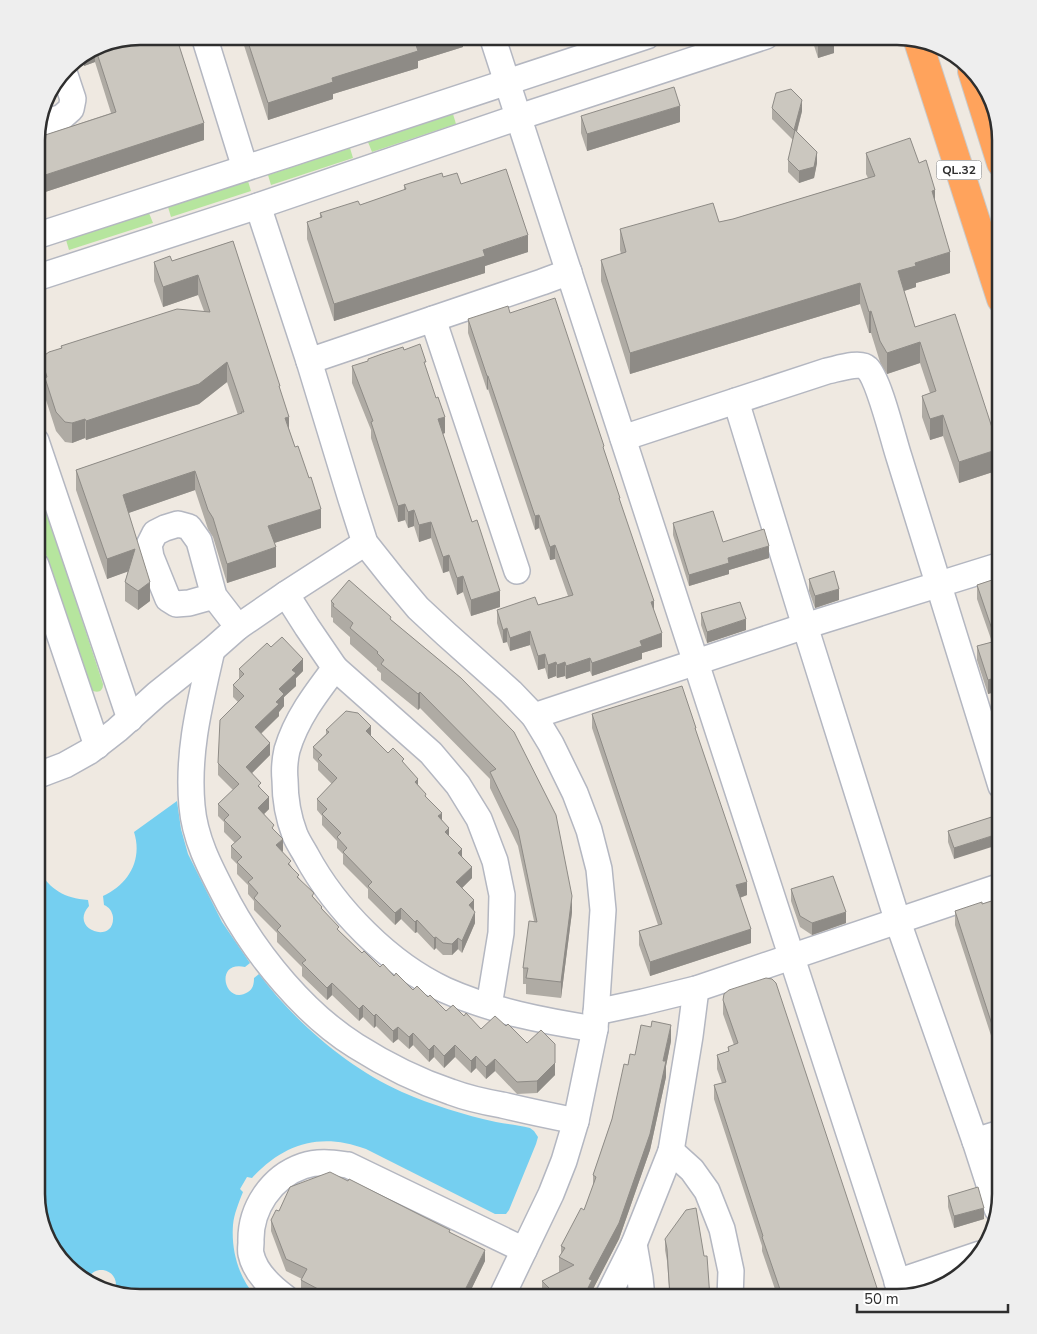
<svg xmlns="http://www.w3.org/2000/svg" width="1037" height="1334" viewBox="0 0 1037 1334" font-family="'Nunito Sans',sans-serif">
<rect width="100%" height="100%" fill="#efe9e1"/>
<g fill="#b6e59e">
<polygon points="453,114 456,124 372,152 368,142"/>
<polygon points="350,148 353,158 271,185 268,175"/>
<polygon points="248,181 251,191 171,217 168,207"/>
<polygon points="149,213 153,223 69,250 66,240"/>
<path d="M36,479L103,684C103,691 99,693 93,691L90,688L36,524Z"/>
</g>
<path fill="#75cff0" d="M177,801L181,829L188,854L222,922L250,963L245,967C213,960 225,1007 248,992C253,989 254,984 254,978L259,974C295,1022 347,1067 402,1092C432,1105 464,1115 496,1122C507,1124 519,1125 530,1128L534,1131L538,1137L536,1144L509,1210L506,1214H495L366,1149C321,1132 284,1143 252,1178L247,1177L240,1189L243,1192C239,1202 234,1214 233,1225C231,1251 239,1279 257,1298H139L115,1291C122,1268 90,1262 87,1283L54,1252L36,1194V870H38C51,890 64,898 88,900L89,906C68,930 115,945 113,917C112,911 109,907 104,905L103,896C128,885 143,860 134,832Z"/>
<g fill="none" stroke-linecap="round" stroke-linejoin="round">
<defs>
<g id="minor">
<polyline points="204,36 245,168"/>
<polyline points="492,36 902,1296"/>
<polyline points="39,125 62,117 71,109 73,99 64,72"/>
<polyline points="258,206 309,361 351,499 365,543 392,577 418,608 446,634 511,692 534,716 551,744 575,793 589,830 599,869 603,910 595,1029 576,1121 564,1161 551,1194 501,1298"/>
<polyline points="36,236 289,154 647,36"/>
<polyline points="36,278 258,206 519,117 766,36"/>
<polyline points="433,319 517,571"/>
<polyline points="309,361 542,282 569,272"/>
<polyline points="736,401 805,626 898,922 975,1141 997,1209"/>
<path d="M623,438L827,371C837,369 860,361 867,368C879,379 893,439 899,457C933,566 966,676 1001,786"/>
<polyline points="36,441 130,719"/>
<polyline points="36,565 97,746"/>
<polyline points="286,594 307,627 335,668"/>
<polyline points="214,596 189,603 176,604 168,599 151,557 149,545 155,533 165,528 178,524 189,527 199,541 214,596 238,627"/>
<path d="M212,650C200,703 187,752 192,806C195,842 213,873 229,904C258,957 305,1014 356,1046C386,1065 418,1081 451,1092C467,1098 485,1102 502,1105C527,1111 551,1116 576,1121"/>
<polyline points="534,716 805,626 1001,565"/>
<polyline points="36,776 65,765 90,751 117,730 157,694 212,650 238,627 286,594 365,543"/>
<path d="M489,1006L501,933L502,895L495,861L479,819L458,785L431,753L335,668C316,693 296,719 287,750C285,759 284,770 285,780C285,799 288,817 295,835C298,842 302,848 306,855C335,909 389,964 445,990C492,1011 544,1021 595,1029"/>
<polyline points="596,1012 643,1002 696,989 1001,886"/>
<polyline points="975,1141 1001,1133"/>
<polyline points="671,1151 692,1170 707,1191 722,1229 731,1271 730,1298"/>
<polyline points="634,1244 640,1278 642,1298"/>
<polyline points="897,1282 980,1254"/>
<path d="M286,1298C271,1287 255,1273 251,1254C250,1250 251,1246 251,1242C250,1209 271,1177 303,1166C318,1161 332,1163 348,1165L524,1250"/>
<polyline points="607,1298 634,1244 671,1151 690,1036 696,989"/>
</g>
<g id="highway">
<polyline points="918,41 1001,299"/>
<polyline points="972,71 1001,163"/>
</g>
</defs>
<use href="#minor" stroke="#b4b7c1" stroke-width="28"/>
<use href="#highway" stroke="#c9c9c9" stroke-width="30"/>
<use href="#minor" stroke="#fff" stroke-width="25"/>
<use href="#highway" stroke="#ffa35c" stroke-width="28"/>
</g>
<g fill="#afaba4">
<polygon points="241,36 463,36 463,47 418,61 418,68 333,94 333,99 268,120"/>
<polygon points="811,36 832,36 834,53 818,58"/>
<polygon points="100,44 204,140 36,195 36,138 111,113 95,62 84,66 81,56"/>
<polygon points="772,108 802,111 797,132 817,163 814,178 799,183 788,172 788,160 793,140 772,119"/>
<polygon points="581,116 680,122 587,151 581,133"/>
<polygon points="866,153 919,163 935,201 950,273 916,283 916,287 904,291 915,327 999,470 959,483 943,436 930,440 922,417 922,396 930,393 920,363 887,374 880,362 871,333 869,333 860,304 630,374 601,281 601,260 621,254 620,250 620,229 719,222 733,219 868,178 866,174"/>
<polygon points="443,177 461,184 528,252 485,266 485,273 334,321 307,239 307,222 320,218 320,213 360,205 404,190 404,185"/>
<polygon points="233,241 280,390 289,429 321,528 274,543 276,567 227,583 213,537 208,529 195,490 128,513 150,601 138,610 125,601 125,582 128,571 107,579 76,490 76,470 238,415 227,382 199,404 86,440 85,438 72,443 65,442 56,431 45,397 45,391 43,384 42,357 61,348 61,346 204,311 198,295 163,307 154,281 154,262 172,261"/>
<polygon points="510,313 604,451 654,611 662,647 642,653 642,659 592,676 590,671 566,679 565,676 557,678 556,676 548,679 545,668 538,670 530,645 510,651 507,642 503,643 497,623 497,610 538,605 568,596 555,559 550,560 539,528 535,530 488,389 487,390 468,333 468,319"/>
<polygon points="404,350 426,368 445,433 443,434 500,607 471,616 463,592 457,595 449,571 443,573 431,538 419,542 414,526 408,528 405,520 398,522 371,438 371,430 352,383 352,366 368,361 368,359"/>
<polygon points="673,523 723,542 769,558 729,570 729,574 689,586 673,535"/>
<polygon points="1001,577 1001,690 988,694 977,660 977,646 992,642 977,599 977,585"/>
<polygon points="809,579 839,600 815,608 809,591"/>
<polygon points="331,601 391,620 461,678 572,912 561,998 526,994 526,984 523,984 523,968 534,921 518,846 490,788 490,779 420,708 418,710 381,680 381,673 377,670 377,668 350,644 350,637 333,622 333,618 331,617"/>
<polygon points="701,613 746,630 707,643 701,625"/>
<polygon points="271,647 303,671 296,678 296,686 284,697 284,706 279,712 279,716 261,734 270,755 252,773 261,789 269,809 264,814 274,830 283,851 282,852 299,878 339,931 362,953 380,967 394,976 413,990 428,997 446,1011 464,1016 481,1029 506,1026 527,1043 555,1044 555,1075 537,1093 517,1094 495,1071 486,1079 476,1068 471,1073 455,1057 444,1068 434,1057 429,1062 413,1045 409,1049 398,1039 393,1043 376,1026 374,1028 363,1017 359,1021 332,995 327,1000 302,976 302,967 277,942 277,933 254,910 254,901 248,894 248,885 237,874 237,864 231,858 231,846 235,843 224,832 224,822 218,816 218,804 233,790 218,775 218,763 238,702 233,697 233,685 239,679 239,669"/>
<polygon points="592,714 696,732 747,895 740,898 751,943 650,976 639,945 639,931 658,925 592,728"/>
<polygon points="326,730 371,736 388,753 404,764 442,820 449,836 462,856 472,878 462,888 474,910 475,923 462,953 458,949 452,955 443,955 436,948 434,950 417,932 415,933 401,919 395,925 368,898 368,889 343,864 343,854 337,848 337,841 322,825 322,816 317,810 317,799 332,784 318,770 318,763 313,758 313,747 326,734"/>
<polygon points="1001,814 954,859 948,842 948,831"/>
<polygon points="791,889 846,923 812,935 800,927 791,901"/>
<polygon points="1001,898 1001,946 996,947 1001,961 998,1057 955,925 955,911 982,904"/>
<polygon points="723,1000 877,1298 778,1298 762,1251 762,1246 714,1099 714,1085 722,1083 717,1069 717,1055 728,1051 728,1047 734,1045 723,1014"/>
<polygon points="671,1041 666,1066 666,1077 650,1150 619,1239 592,1291 592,1296 591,1298 543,1298 542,1297 542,1281 559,1272 559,1257 561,1254 561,1246 584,1210 593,1187 593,1175 612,1119 628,1065 635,1055"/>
<polygon points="999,1137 997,1164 996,1158 996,1147"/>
<polygon points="948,1196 984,1219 954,1228 948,1207"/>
<polygon points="279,1211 450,1232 485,1261 467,1298 313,1298 301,1292 301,1280 302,1279 286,1271 271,1231 271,1220"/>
<polygon points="665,1239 710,1298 670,1298 667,1261 665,1250"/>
</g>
<g fill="#8e8b86">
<polygon points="444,36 463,36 463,47 418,61 418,68 333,94 333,99 268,120 268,103 416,45"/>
<polygon points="570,36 582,36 570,40"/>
<polygon points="834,41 834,53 818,58 818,46"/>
<polygon points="95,48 95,62 84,66 84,54"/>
<polygon points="48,92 48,107 43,108 47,94"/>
<polygon points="802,100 802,111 794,142 794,130"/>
<polygon points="680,106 680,122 587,151 587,134"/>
<polygon points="204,123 204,140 36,195 36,178"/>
<polygon points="817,152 817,163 814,178 799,183 799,171"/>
<polygon points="935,190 935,211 932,191"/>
<polygon points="528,235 528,252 485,266 485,273 334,321 334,304 483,250"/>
<polygon points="950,252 950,273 916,283 916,287 898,293 898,271 915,263"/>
<polygon points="198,275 198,295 163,307 163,287"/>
<polygon points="860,283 860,304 630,374 630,353"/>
<polygon points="871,311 871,333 869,333 869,312"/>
<polygon points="920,342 920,363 887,374 887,353"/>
<polygon points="227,362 227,382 199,404 86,440 86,421"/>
<polygon points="487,376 488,376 488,389 487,390"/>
<polygon points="943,415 943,436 930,440 930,419"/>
<polygon points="289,417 289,436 285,418"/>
<polygon points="445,417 445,433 438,435 438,419"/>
<polygon points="85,419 85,438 72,443 72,423"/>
<polygon points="999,449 999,470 959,483 959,462"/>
<polygon points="195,471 195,490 123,515 123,495"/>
<polygon points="405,504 405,520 398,522 398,506"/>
<polygon points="321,509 321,528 268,545 268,526"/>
<polygon points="414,510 414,526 408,528 408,512"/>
<polygon points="539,515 539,528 535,530 535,516"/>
<polygon points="431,522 431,538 419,542 419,525"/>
<polygon points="555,545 555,559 550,560 550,547"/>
<polygon points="769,546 769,558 729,570 729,574 689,586 689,575 728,558"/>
<polygon points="276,547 276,567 227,583 227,564"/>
<polygon points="135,549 135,569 107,579 107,559"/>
<polygon points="449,555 449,571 443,573 443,557"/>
<polygon points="463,576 463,592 457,595 457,578"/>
<polygon points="150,582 150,601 138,610 138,591"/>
<polygon points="839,589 839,600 815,608 815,596"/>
<polygon points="500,591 500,607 471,616 471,600"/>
<polygon points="654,601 654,615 651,602"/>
<polygon points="746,619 746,630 707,643 707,632"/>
<polygon points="507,628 507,642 503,643 503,630"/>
<polygon points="530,631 530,645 510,651 510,638"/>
<polygon points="662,633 662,647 642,653 642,659 592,676 592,663 640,641"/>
<polygon points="545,654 545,668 538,670 538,656"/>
<polygon points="590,658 590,671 566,679 566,666"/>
<polygon points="303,659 303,671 296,678 296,686 284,697 284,706 279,712 279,716 255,739 255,727 276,702 279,689 292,670"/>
<polygon points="556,662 556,676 548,679 548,665"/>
<polygon points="565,662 565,676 557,678 557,665"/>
<polygon points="1001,676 1001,690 988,694 988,680"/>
<polygon points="420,692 420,708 418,710 418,694"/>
<polygon points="371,726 371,737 366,731"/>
<polygon points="270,743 270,755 246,779 246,767"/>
<polygon points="418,779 418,790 415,782"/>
<polygon points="269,797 269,809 258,820 258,808"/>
<polygon points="442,813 442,825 438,816"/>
<polygon points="449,828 449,840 445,832"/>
<polygon points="1001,833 1001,844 954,859 954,848"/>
<polygon points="283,839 283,851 276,857 276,845"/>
<polygon points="462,849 462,861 458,853"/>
<polygon points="472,867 472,878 456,894 456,882"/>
<polygon points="747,882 747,895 736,899 736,885"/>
<polygon points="572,896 572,912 561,998 561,982"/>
<polygon points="474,900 474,911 469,905"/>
<polygon points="401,908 401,919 395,925 395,913"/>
<polygon points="475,912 475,923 462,953 462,941"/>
<polygon points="846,912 846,923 812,935 812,923"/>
<polygon points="417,920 417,932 415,933 415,922"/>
<polygon points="751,929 751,943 650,976 650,962"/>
<polygon points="1001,932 1001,946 992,949 992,935"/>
<polygon points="436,937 436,948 434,950 434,938"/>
<polygon points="458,938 458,949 452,955 452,944"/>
<polygon points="332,983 332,995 327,1000 327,988"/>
<polygon points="363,1005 363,1017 359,1021 359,1009"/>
<polygon points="376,1014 376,1026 374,1028 374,1016"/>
<polygon points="671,1025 671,1041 666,1066 666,1077 650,1150 619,1239 592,1291 591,1298 583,1298 589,1279 663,1061"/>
<polygon points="398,1027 398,1039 393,1043 393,1031"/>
<polygon points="413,1033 413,1045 409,1049 409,1037"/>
<polygon points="1001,1042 1001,1056 998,1057 998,1043"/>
<polygon points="434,1045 434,1057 429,1062 429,1050"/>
<polygon points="455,1045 455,1057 444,1068 444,1056"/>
<polygon points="476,1056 476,1068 471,1073 471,1061"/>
<polygon points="495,1059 495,1071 486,1079 486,1067"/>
<polygon points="555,1063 555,1075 537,1093 537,1081"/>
<polygon points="1001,1151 1001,1163 997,1164 997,1152"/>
<polygon points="984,1208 984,1219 954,1228 954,1216"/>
<polygon points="485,1250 485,1261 467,1298 461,1298"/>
<polygon points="877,1288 877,1298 861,1298 861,1293"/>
</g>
<g fill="#cbc7bf" stroke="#8e8b86">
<polygon points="140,36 176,36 204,123 36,178 36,138 116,112 95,47 100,44"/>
<polygon points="246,36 444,36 416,45 418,51 332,78 333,82 268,103"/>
<polygon points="815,36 832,36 834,41 818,46"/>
<polygon points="674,87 680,106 587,134 581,116"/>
<polygon points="791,89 802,100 794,130 772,108 776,93"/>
<polygon points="795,130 817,152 814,167 799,171 788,160"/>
<polygon points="910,138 919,163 926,160 935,190 932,191 950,252 915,263 916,266 898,271 915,327 955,314 999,449 959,462 943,415 930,419 922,396 936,391 920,342 887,353 880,341 871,311 869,312 860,283 630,353 601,260 626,252 620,229 713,203 719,222 733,219 875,176 866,153"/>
<polygon points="506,169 528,235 483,250 485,256 334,304 307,222 322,217 320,213 358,201 360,205 406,189 404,185 442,173 443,177 457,173 461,184"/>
<polygon points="233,241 280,386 279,386 289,417 285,418 295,447 298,446 309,478 311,477 321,509 268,526 276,547 227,564 213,518 208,510 195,471 123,495 150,582 138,591 125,582 135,549 107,559 76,470 242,413 241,412 244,412 227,362 199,384 86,421 85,419 72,423 65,422 56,412 45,378 47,377 43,364 42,357 49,352 62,348 61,346 177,309 210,312 198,275 163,287 154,262 170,256 172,261"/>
<polygon points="555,298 604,446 603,447 620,498 619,498 654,601 651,602 662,633 640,641 642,646 592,663 590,658 566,666 565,662 557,665 556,662 548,665 545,654 538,656 530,631 510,638 507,628 503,630 497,610 535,597 538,605 573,595 555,545 550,547 539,515 535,516 488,376 487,376 468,319 508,306 510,313"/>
<polygon points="420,344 426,362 424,362 436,398 438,397 445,417 438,419 472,522 477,520 500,591 471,600 463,576 457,578 449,555 443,557 431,522 419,525 414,510 408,512 405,504 398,506 371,422 373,421 352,366 368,361 368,359 382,354 403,347 404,350"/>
<polygon points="713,511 723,542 764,529 769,546 728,558 729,563 689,575 673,523"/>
<polygon points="834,571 839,589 815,596 809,579"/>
<polygon points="1001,577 1001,676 988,680 977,646 996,641 977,585"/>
<polygon points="349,580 391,617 390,619 461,678 514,732 556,815 572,896 561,982 526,978 528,968 523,968 529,921 537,922 518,830 490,772 496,769 420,692 418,694 381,664 384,660 377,653 378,652 350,628 353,623 333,606 334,604 331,601"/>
<polygon points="740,602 746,619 707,632 701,613"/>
<polygon points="282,637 303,659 292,670 296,673 279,689 284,694 276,702 279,704 255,727 270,743 246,767 261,783 258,786 269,797 258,808 274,825 272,828 283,839 276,845 291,861 288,864 299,875 297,877 314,893 312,896 322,907 321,908 339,927 337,929 362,953 364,951 380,967 383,964 394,976 396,973 413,990 417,986 428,997 430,995 446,1011 453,1005 464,1016 466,1013 481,1029 495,1016 506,1026 508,1024 527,1043 541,1030 555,1044 555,1063 537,1081 517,1082 495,1059 486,1067 476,1056 471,1061 455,1045 444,1056 434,1045 429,1050 413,1033 409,1037 398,1027 393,1031 376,1014 374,1016 363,1005 359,1009 332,983 327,988 302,963 306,960 277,930 281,926 254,898 258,893 248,882 253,878 237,862 242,857 231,846 241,837 224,820 229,815 218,804 239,784 218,763 220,720 244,696 233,685 244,674 239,669 267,643 271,647"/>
<polygon points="682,686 696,728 695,728 747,882 736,885 751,929 650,962 639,931 662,924 592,714"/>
<polygon points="346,711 358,713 371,726 366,731 388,753 393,748 404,759 402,761 418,779 415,782 426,794 425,796 442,813 438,816 449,828 445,832 462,849 458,853 472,867 456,882 474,900 469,905 475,912 462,941 458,938 452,944 443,943 436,937 434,938 417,920 415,922 401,908 395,913 368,886 372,882 343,852 347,848 337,837 341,833 322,814 327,809 317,799 337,778 318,759 322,755 313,747 329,732 326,730"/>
<polygon points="1001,814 1001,833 954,848 948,831"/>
<polygon points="833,876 846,912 812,923 800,916 791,889"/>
<polygon points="1001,898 1001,932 992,935 1001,961 1001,1042 998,1043 955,911 982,902 982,904"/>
<polygon points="766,978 772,979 776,983 877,1288 861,1293 862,1298 783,1298 762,1237 763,1236 714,1085 726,1082 717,1055 729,1051 728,1047 738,1043 723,1000 724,994 729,990"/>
<polygon points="652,1021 671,1025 663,1061 666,1061 650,1134 619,1223 589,1279 592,1280 583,1298 567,1298 550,1289 542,1281 574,1265 559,1257 565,1248 561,1246 581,1208 584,1210 596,1177 593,1175 612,1119 624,1064 628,1065 630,1054 635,1055 641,1025 651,1027"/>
<polygon points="999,1137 1001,1137 1001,1151 997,1152 996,1147"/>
<polygon points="330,1172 348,1181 349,1179 422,1216 450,1230 449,1232 485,1250 461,1298 335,1298 301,1280 307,1269 286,1259 271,1220 276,1210 279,1211 290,1187"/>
<polygon points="978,1187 984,1208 954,1216 948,1196"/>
<polygon points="696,1208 704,1256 707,1256 710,1298 670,1298 667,1249 665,1239 686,1210"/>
</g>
<g text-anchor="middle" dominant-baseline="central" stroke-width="5" stroke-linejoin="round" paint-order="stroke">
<rect fill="#fff" stroke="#6d6d6d" stroke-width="1" x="936.5" y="160.5" width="45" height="19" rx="4"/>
<g font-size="12" font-weight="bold" fill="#2e2e2e">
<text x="959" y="170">QL.32</text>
</g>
</g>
<path d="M0 0H1037V1334H0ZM140 45H897A95 95 0 0 1 992 140V1194A95 95 0 0 1 897 1289H140A95 95 0 0 1 45 1194V140A95 95 0 0 1 140 45Z" fill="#eee" fill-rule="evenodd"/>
<path fill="none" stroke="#2e2e2e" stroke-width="2.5" d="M140 45H897A95 95 0 0 1 992 140V1194A95 95 0 0 1 897 1289H140A95 95 0 0 1 45 1194V140A95 95 0 0 1 140 45Z"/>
<path d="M857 1304v8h151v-8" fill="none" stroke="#2e2e2e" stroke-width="2.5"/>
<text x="864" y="1304" font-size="15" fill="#2e2e2e" stroke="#ffffff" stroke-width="4" paint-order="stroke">50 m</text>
</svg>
